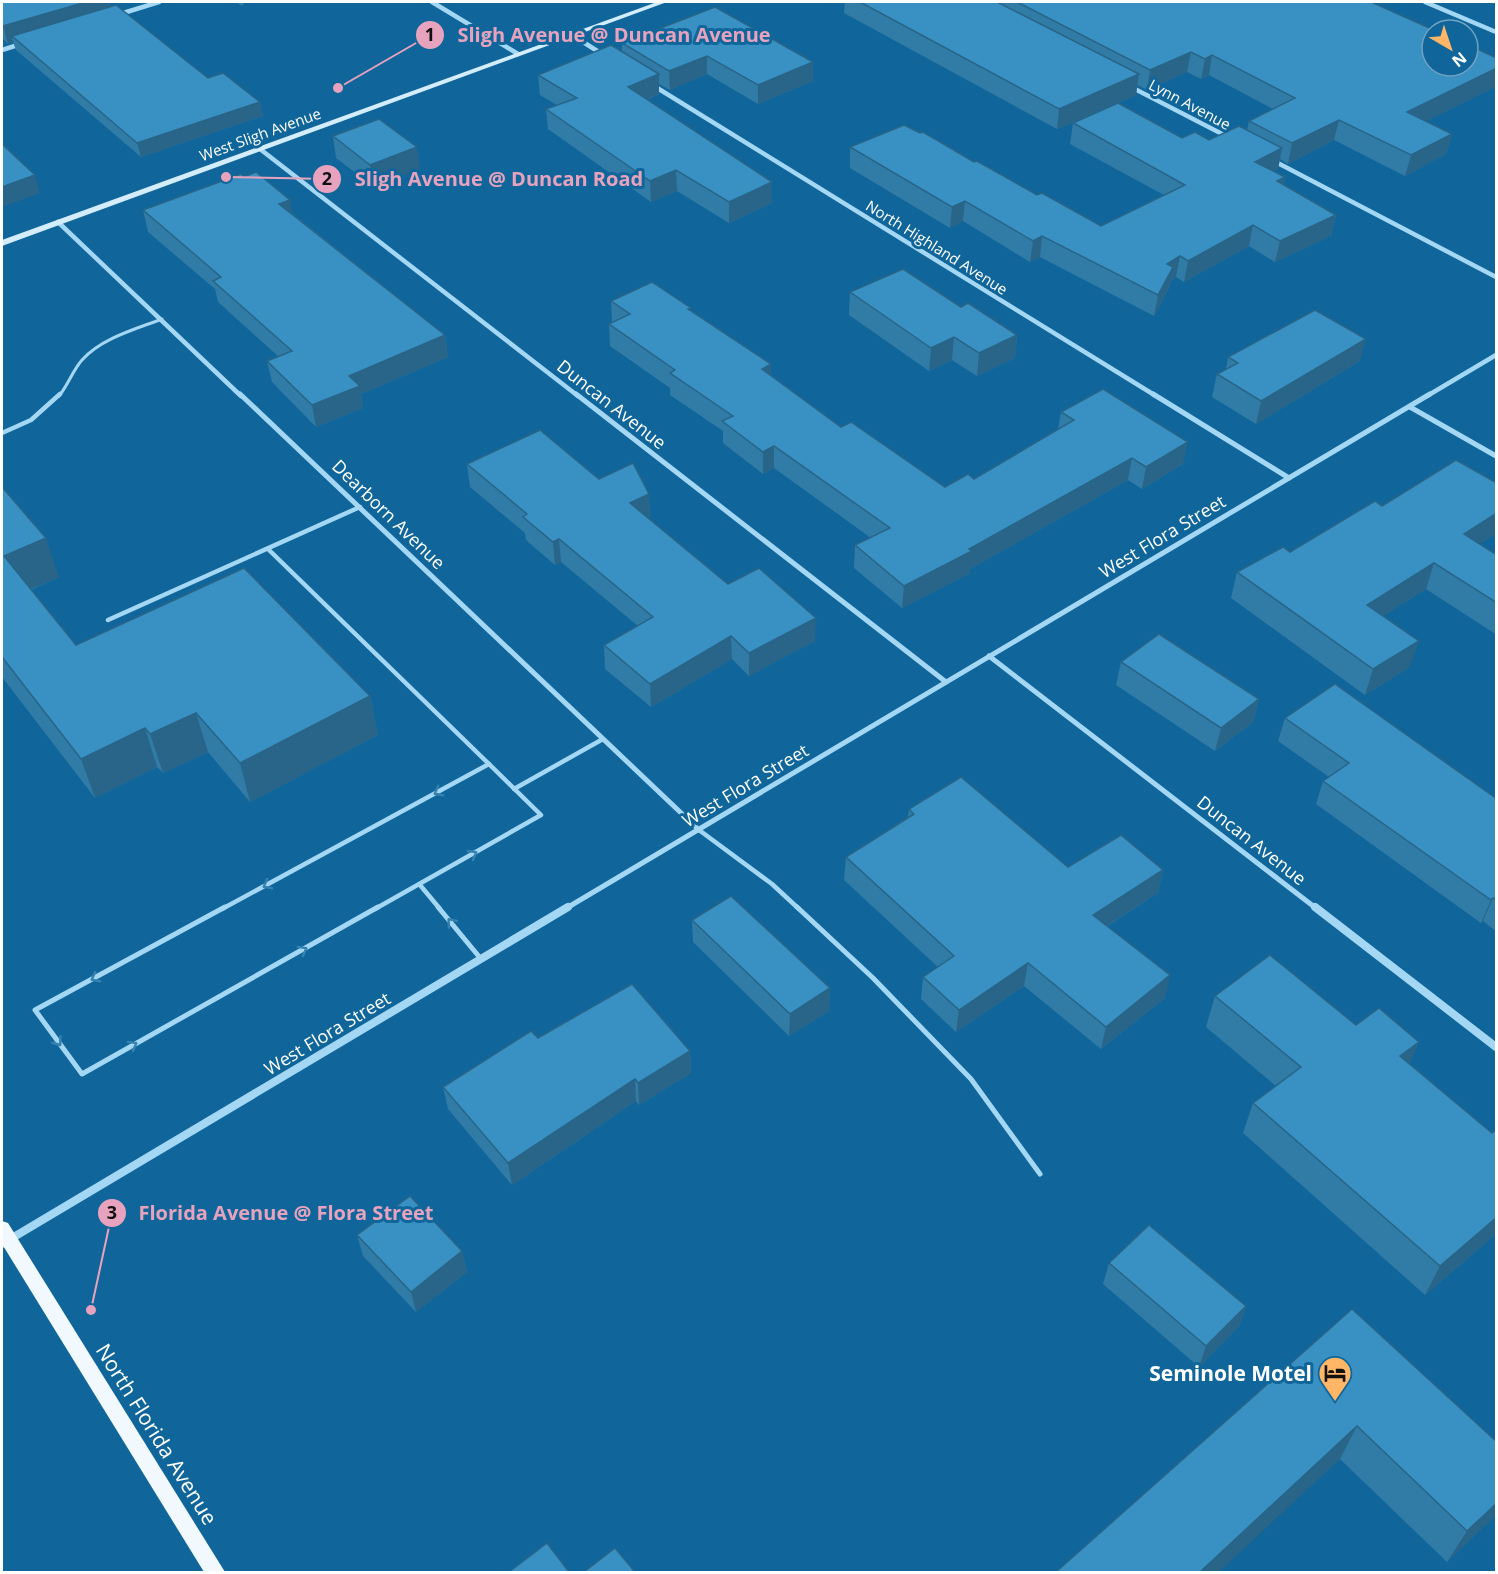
<svg xmlns="http://www.w3.org/2000/svg" width="1498" height="1574" viewBox="0 0 1498 1574" font-family="'Open Sans',sans-serif">
<rect width="100%" height="100%" fill="#10669a"/>
<g fill="none" stroke-linecap="round" stroke-linejoin="round">
<path stroke="#a3d7f4" stroke-width="3" d="M59,396C68,385 73,370 82,360C102,338 136,329 162,319"/>
<g stroke="#a3d7f4" stroke-width="4.5">
<polyline points="2,433 31,420 60,394"/>
<polyline points="268,549 489,764"/>
<polyline points="108,620 360,507"/>
<polyline points="514,789 603,739"/>
<polyline points="699,830 772,884 799,909"/>
<polyline points="420,885 440,909"/>
<polyline points="222,909 489,764"/>
<polyline points="375,909 541,815 489,764"/>
</g>
<g stroke="#a3d7f4" stroke-width="5">
<polyline points="225,907 35,1010 82,1074 378,907"/>
<polyline points="438,907 481,959"/>
<polyline points="797,907 873,978 971,1079 1040,1174"/>
</g>
<g stroke="#a3d7f4" stroke-width="4.5">
<polyline points="432,2 518,54"/>
<polyline points="1425,2 1496,32"/>
<polyline points="120,14 159,2"/>
<polyline points="572,35 602,54"/>
<polyline points="2,50 21,44"/>
<polyline points="654,86 1156,396"/>
<polyline points="1131,87 1228,137"/>
<polyline points="260,149 578,396"/>
<polyline points="1272,160 1496,277"/>
<polyline points="58,222 241,396"/>
<polyline points="1427,396 1496,355"/>
</g>
<g stroke="#a3d7f4" stroke-width="5">
<polyline points="240,394 699,830"/>
<polyline points="576,394 946,682"/>
<polyline points="1153,394 1289,478"/>
<polyline points="1410,407 1496,456"/>
<polyline points="989,656 1317,909"/>
<polyline points="565,909 1430,394"/>
</g>
<g stroke="#a3d7f4" stroke-width="8">
<polyline points="1315,907 1496,1047"/>
<polyline points="2,1244 568,907"/>
</g>
<polygon fill="#d3edfd" fill-rule="evenodd" points="657,2 667,2 2,246 2,240"/>
<polygon fill="#f1f9ff" fill-rule="evenodd" points="2,1221 8,1223 225,1572 204,1572 2,1244"/>
</g>
<g fill="#317ca7">
<polygon points="2,2 109,2 110,7 208,78 260,102 263,116 141,157 16,50 13,42 8,44 2,38"/>
<polygon points="236,2 245,2 242,6"/>
<polygon points="845,2 1371,2 1497,58 1497,86 1426,121 1452,134 1446,154 1405,176 1334,140 1288,164 1280,159 1278,169 1273,171 1285,177 1283,184 1336,215 1331,236 1275,262 1249,246 1184,282 1176,277 1171,281 1169,288 1154,316 1040,257 1030,262 963,221 950,228 850,168 850,147 974,162 1037,195 1101,226 1164,195 1070,144 1073,123 1182,138 1209,140 1247,130 1249,121 1273,109 1209,75 1201,79 1187,72 1147,90 1137,85 1136,95 1057,129 844,13"/>
<polygon points="622,43 813,62 813,81 758,104 707,74 670,90 659,84 659,94 647,100 772,182 772,203 729,223 677,191 651,202 548,129 546,109 557,105 540,95 538,75 622,52"/>
<polygon points="333,136 420,169 374,187 336,158"/>
<polygon points="143,210 293,214 445,335 448,357 361,394 363,408 316,427 272,382 267,361 278,356 218,302 215,289 148,232"/>
<polygon points="850,292 961,307 1017,335 1015,358 977,376 952,360 929,371 849,315"/>
<polygon points="611,301 691,311 771,364 771,375 841,427 945,487 974,479 1058,429 1061,412 1183,464 1142,489 1128,480 970,569 970,573 902,608 854,568 855,545 871,538 774,468 763,474 723,443 723,431 670,395 670,388 610,346 609,324 612,323"/>
<polygon points="1228,357 1360,361 1256,424 1212,397 1217,374 1226,369"/>
<polygon points="467,464 599,479 649,494 650,517 647,518 728,584 815,641 749,676 732,659 651,707 605,669 604,645 638,626 561,562 555,565 526,540 525,533 470,487"/>
<polygon points="2,487 59,577 31,590 76,645 370,696 378,735 250,802 208,752 163,773 157,767 95,798 2,677"/>
<polygon points="1382,506 1497,533 1479,544 1497,555 1497,635 1426,589 1383,616 1410,667 1365,695 1231,598 1237,572 1290,552"/>
<polygon points="1121,662 1259,699 1253,722 1215,751 1116,685"/>
<polygon points="1285,718 1497,799 1497,932 1483,921 1481,923 1316,804 1323,781 1329,777 1278,741"/>
<polygon points="909,809 1068,867 1163,870 1158,893 1107,926 1165,998 1101,1049 1024,986 956,1032 921,999 923,977 938,967 844,880 846,857 908,817"/>
<polygon points="692,920 830,988 829,1011 789,1036 693,942"/>
<polygon points="1215,996 1356,1025 1410,1064 1492,1133 1497,1129 1497,1233 1425,1295 1243,1133 1253,1103 1276,1086 1206,1027"/>
<polygon points="538,1038 690,1051 691,1073 639,1105 636,1101 512,1185 448,1109 443,1087"/>
<polygon points="357,1235 462,1251 467,1272 416,1312 363,1256"/>
<polygon points="1109,1263 1246,1306 1239,1326 1199,1367 1103,1284"/>
<polygon points="1352,1309 1497,1442 1497,1514 1447,1562 1340,1459"/>
</g>
<g fill="#286588">
<polygon points="86,2 109,2 111,12 12,36 13,42 8,44 3,26"/>
<polygon points="1191,52 1187,72 1147,90 1150,70"/>
<polygon points="1212,55 1209,75 1201,79 1205,59"/>
<polygon points="707,56 707,74 670,90 669,71"/>
<polygon points="813,62 813,81 758,104 758,85"/>
<polygon points="1497,68 1497,86 1402,133 1407,112"/>
<polygon points="659,74 659,94 629,107 628,87"/>
<polygon points="1139,74 1136,95 1057,129 1059,109"/>
<polygon points="260,102 263,116 141,157 137,143"/>
<polygon points="1339,120 1334,140 1288,164 1292,143"/>
<polygon points="1452,134 1446,154 1405,176 1411,155"/>
<polygon points="417,147 420,169 374,187 370,165"/>
<polygon points="1282,148 1278,169 1251,182 1255,162"/>
<polygon points="676,170 677,191 651,202 650,181"/>
<polygon points="35,175 40,193 2,207 2,187"/>
<polygon points="1285,177 1280,198 1277,181"/>
<polygon points="772,182 772,203 729,223 729,202"/>
<polygon points="290,200 294,221 279,204"/>
<polygon points="965,201 963,221 950,228 952,207"/>
<polygon points="1336,215 1331,236 1275,262 1280,241"/>
<polygon points="1253,225 1249,246 1184,282 1188,261"/>
<polygon points="1042,236 1040,257 1030,262 1033,241"/>
<polygon points="1180,256 1176,277 1171,281 1169,288 1154,316 1158,295 1167,264"/>
<polygon points="445,335 448,357 361,394 363,408 316,427 312,405 349,376"/>
<polygon points="1017,335 1015,358 977,376 979,353"/>
<polygon points="954,337 952,360 929,371 931,348"/>
<polygon points="1366,339 1360,361 1256,424 1261,401"/>
<polygon points="771,364 771,386 762,369"/>
<polygon points="1188,442 1183,464 1142,489 1146,467"/>
<polygon points="774,446 774,468 763,474 763,452"/>
<polygon points="1132,458 1128,480 970,569 970,573 902,608 904,586"/>
<polygon points="649,494 650,517 631,526 630,503"/>
<polygon points="1497,513 1497,533 1455,560 1464,534"/>
<polygon points="46,538 59,577 18,595 4,556"/>
<polygon points="559,539 561,562 555,565 553,542"/>
<polygon points="1434,563 1426,589 1359,631 1367,605"/>
<polygon points="816,618 815,641 749,676 749,653"/>
<polygon points="731,636 732,659 651,707 650,684"/>
<polygon points="1419,641 1410,667 1365,695 1373,669"/>
<polygon points="370,696 378,735 250,802 240,763"/>
<polygon points="1259,699 1253,722 1215,751 1221,728"/>
<polygon points="196,713 208,752 163,773 150,734"/>
<polygon points="145,728 157,767 95,798 81,759"/>
<polygon points="1163,870 1158,893 1089,937 1093,915"/>
<polygon points="1493,898 1483,921 1481,923 1491,900"/>
<polygon points="1028,963 1024,986 956,1032 959,1010"/>
<polygon points="1170,975 1165,998 1101,1049 1106,1027"/>
<polygon points="830,988 829,1011 789,1036 790,1014"/>
<polygon points="1419,1042 1406,1073 1400,1056"/>
<polygon points="690,1051 691,1073 639,1105 638,1083"/>
<polygon points="635,1079 636,1101 512,1185 508,1163"/>
<polygon points="1497,1217 1497,1233 1425,1295 1440,1266"/>
<polygon points="462,1251 467,1272 416,1312 411,1292"/>
<polygon points="1246,1306 1239,1326 1199,1367 1206,1346"/>
<polygon points="1357,1426 1340,1459 1219,1572 1200,1572"/>
<polygon points="1497,1503 1497,1514 1447,1562 1467,1531"/>
</g>
<g fill="#3990c2" stroke="#286588" stroke-width="1.5">
<polygon points="2,2 86,2 3,26 2,25"/>
<polygon points="860,2 997,2 1139,74 1059,109"/>
<polygon points="1017,2 1371,2 1434,30 1432,30 1432,66 1468,66 1468,45 1497,58 1497,68 1407,112 1452,134 1411,155 1339,120 1292,143 1249,121 1295,98 1212,55 1205,59 1191,52 1150,70"/>
<polygon points="116,5 208,78 223,73 260,102 137,143 12,36"/>
<polygon points="715,7 813,62 758,85 707,56 669,71 622,43"/>
<polygon points="611,45 659,74 628,87 772,182 729,202 676,170 650,181 546,109 577,98 538,75"/>
<polygon points="1118,103 1182,138 1195,132 1209,140 1239,126 1282,148 1255,162 1285,177 1277,181 1336,215 1280,241 1253,225 1188,261 1180,256 1167,264 1173,267 1158,295 1042,236 1033,241 965,201 952,207 850,147 904,125 920,133 923,132 974,162 977,161 1037,195 1042,193 1101,226 1185,185 1073,123"/>
<polygon points="379,119 417,147 370,165 333,136"/>
<polygon points="2,144 35,175 2,187"/>
<polygon points="256,172 290,200 279,204 445,335 349,376 360,386 312,405 267,361 292,351 213,281 221,277 143,210 241,174 244,177"/>
<polygon points="903,269 961,307 968,303 1017,335 979,353 954,337 931,348 850,292"/>
<polygon points="652,282 691,308 688,309 771,364 762,369 841,427 851,422 945,487 968,474 974,479 1074,420 1061,412 1103,389 1188,442 1146,467 1132,458 969,549 972,551 904,586 855,545 890,528 774,446 763,452 722,421 733,416 670,373 675,370 609,324 630,314 611,301"/>
<polygon points="1315,310 1366,339 1261,401 1217,374 1238,363 1228,357"/>
<polygon points="540,430 599,479 633,463 649,494 630,503 728,584 759,568 816,618 749,653 731,636 650,684 604,645 653,617 559,539 553,542 523,517 527,514 467,464"/>
<polygon points="1456,460 1497,483 1497,513 1464,534 1497,555 1497,603 1434,563 1367,605 1419,641 1373,669 1237,572 1283,547 1290,552 1375,501 1382,506"/>
<polygon points="2,487 46,538 4,556 76,645 244,568 370,696 240,763 196,713 150,734 145,728 81,759 2,657"/>
<polygon points="1159,634 1259,699 1221,728 1121,662"/>
<polygon points="1335,684 1497,799 1497,901 1493,898 1491,900 1323,781 1349,763 1285,718"/>
<polygon points="961,777 1068,867 1121,835 1163,870 1093,915 1170,975 1106,1027 1028,963 959,1010 923,977 954,956 846,857 914,814 909,809"/>
<polygon points="731,896 830,988 790,1014 692,920"/>
<polygon points="1270,955 1356,1025 1379,1008 1419,1042 1400,1056 1492,1133 1497,1129 1497,1217 1440,1266 1253,1103 1301,1067 1215,996"/>
<polygon points="632,984 690,1051 638,1083 635,1079 508,1163 443,1087 531,1031 538,1038"/>
<polygon points="410,1196 462,1251 411,1292 357,1235"/>
<polygon points="1149,1225 1246,1306 1206,1346 1109,1263"/>
<polygon points="1352,1309 1497,1442 1497,1503 1467,1531 1357,1426 1200,1572 1056,1572"/>
<polygon points="547,1543 569,1572 509,1572"/>
<polygon points="615,1548 635,1572 584,1572"/>
</g>
<defs><path id="oneway-chevron" d="M-2-3.5L2.5 0L-2 3.5" fill="none" stroke-width="1.6" stroke-linecap="round" stroke-linejoin="round" transform="scale(1.5)"/></defs>
<g stroke="#3582b0">
<use href="#oneway-chevron" transform="translate(438 792) rotate(152)"/>
<use href="#oneway-chevron" transform="translate(473 854) rotate(-30)"/>
<use href="#oneway-chevron" transform="translate(267 885) rotate(152)"/>
<use href="#oneway-chevron" transform="translate(451 922) rotate(-130)"/>
<use href="#oneway-chevron" transform="translate(303 950) rotate(-29)"/>
<use href="#oneway-chevron" transform="translate(95 978) rotate(152)"/>
<use href="#oneway-chevron" transform="translate(58 1042) rotate(53)"/>
<use href="#oneway-chevron" transform="translate(133 1045) rotate(-29)"/>
</g>
<defs>
<symbol id="hotel-pin" viewBox="-11 -11 22 30"><path d="M0 17L-7.5 6A9.5 9.5 0 1 1 7.5 6Z" fill="#ffb667" stroke="#10669a"/><path d="M-6-4.5h1.5V1H6V5H4.5V3h-9V5H-6ZM-4 0a1.8 1.8 0 1 1 3.6 0ZM.5 0V-2.5h3Q6-2.5 6 0Z" fill="#111"/></symbol>
</defs>
<g fill-rule="evenodd">
<use href="#hotel-pin" x="1316" y="1354" width="38" height="52"/>
</g>
<g text-anchor="middle" dominant-baseline="central" stroke-width="6" stroke-linejoin="round" paint-order="stroke">
<g font-size="15" fill="#fff" stroke="#10669a">
<text transform="translate(1190 104) rotate(28)">Lynn Avenue</text>
<text transform="translate(260 134) rotate(-20)">West Sligh Avenue</text>
<text transform="translate(937 247) rotate(32)">North Highland Avenue</text>
</g>
<g font-size="18" fill="#fff" stroke="#10669a">
<text transform="translate(612 404) rotate(38)">Duncan Avenue</text>
<text transform="translate(389 514) rotate(44)">Dearborn Avenue</text>
<text transform="translate(1162 536) rotate(-31)">West Flora Street</text>
<text transform="translate(745 785) rotate(-31)">West Flora Street</text>
<text transform="translate(1252 840) rotate(38)">Duncan Avenue</text>
<text transform="translate(327 1033) rotate(-31)">West Flora Street</text>
</g>
<g font-size="21" font-weight="bold" fill="#fff" stroke="#10669a" text-anchor="end">
<text x="1312" y="1373">Seminole Motel</text>
</g>
<g font-size="21" fill="#fff" stroke="#10669a">
<text transform="translate(157 1434) rotate(58)">North Florida Avenue</text>
</g>
</g>
<path fill="none" stroke="#e7a3bd" stroke-width="2" d="M338 88L430 35M226 177L327 179M91 1310L112 1213"/>
<g fill="#e7a3bd" stroke="#10669a" stroke-width="2">
<circle cx="338" cy="88" r="6"/>
<circle cx="226" cy="177" r="6"/>
<circle cx="91" cy="1310" r="6"/>
<circle cx="430" cy="35" r="15"/>
<circle cx="327" cy="179" r="15"/>
<circle cx="112" cy="1213" r="15"/>
</g>
<g font-size="18" text-anchor="middle" font-weight="bold" fill="#111">
<text x="430" y="41">1</text>
<text x="327" y="185">2</text>
<text x="112" y="1219">3</text>
</g>
<g font-size="20" text-anchor="middle" font-weight="bold" fill="#e7a3bd" stroke="#10669a" stroke-width="6" stroke-linejoin="round" paint-order="stroke">
<text x="614" y="42">Sligh Avenue @ Duncan Avenue</text>
<text x="499" y="186">Sligh Avenue @ Duncan Road</text>
<text x="286" y="1220">Florida Avenue @ Flora Street</text>
</g>
<rect width="1498" height="1574" fill="none" stroke="#ffffff" stroke-width="6"/>
<g transform="translate(1450 48) rotate(141)"><circle r="28" fill="#10669a" stroke="#70a3c2" stroke-width="1.5"/>
<path d="M0-4.5L10 22L0 15L-10 22Z" fill="#ffb667"/>
<text y="-9" font-size="16" font-weight="bold" text-anchor="middle" fill="#ffffff">N</text>
</g>
</svg>
